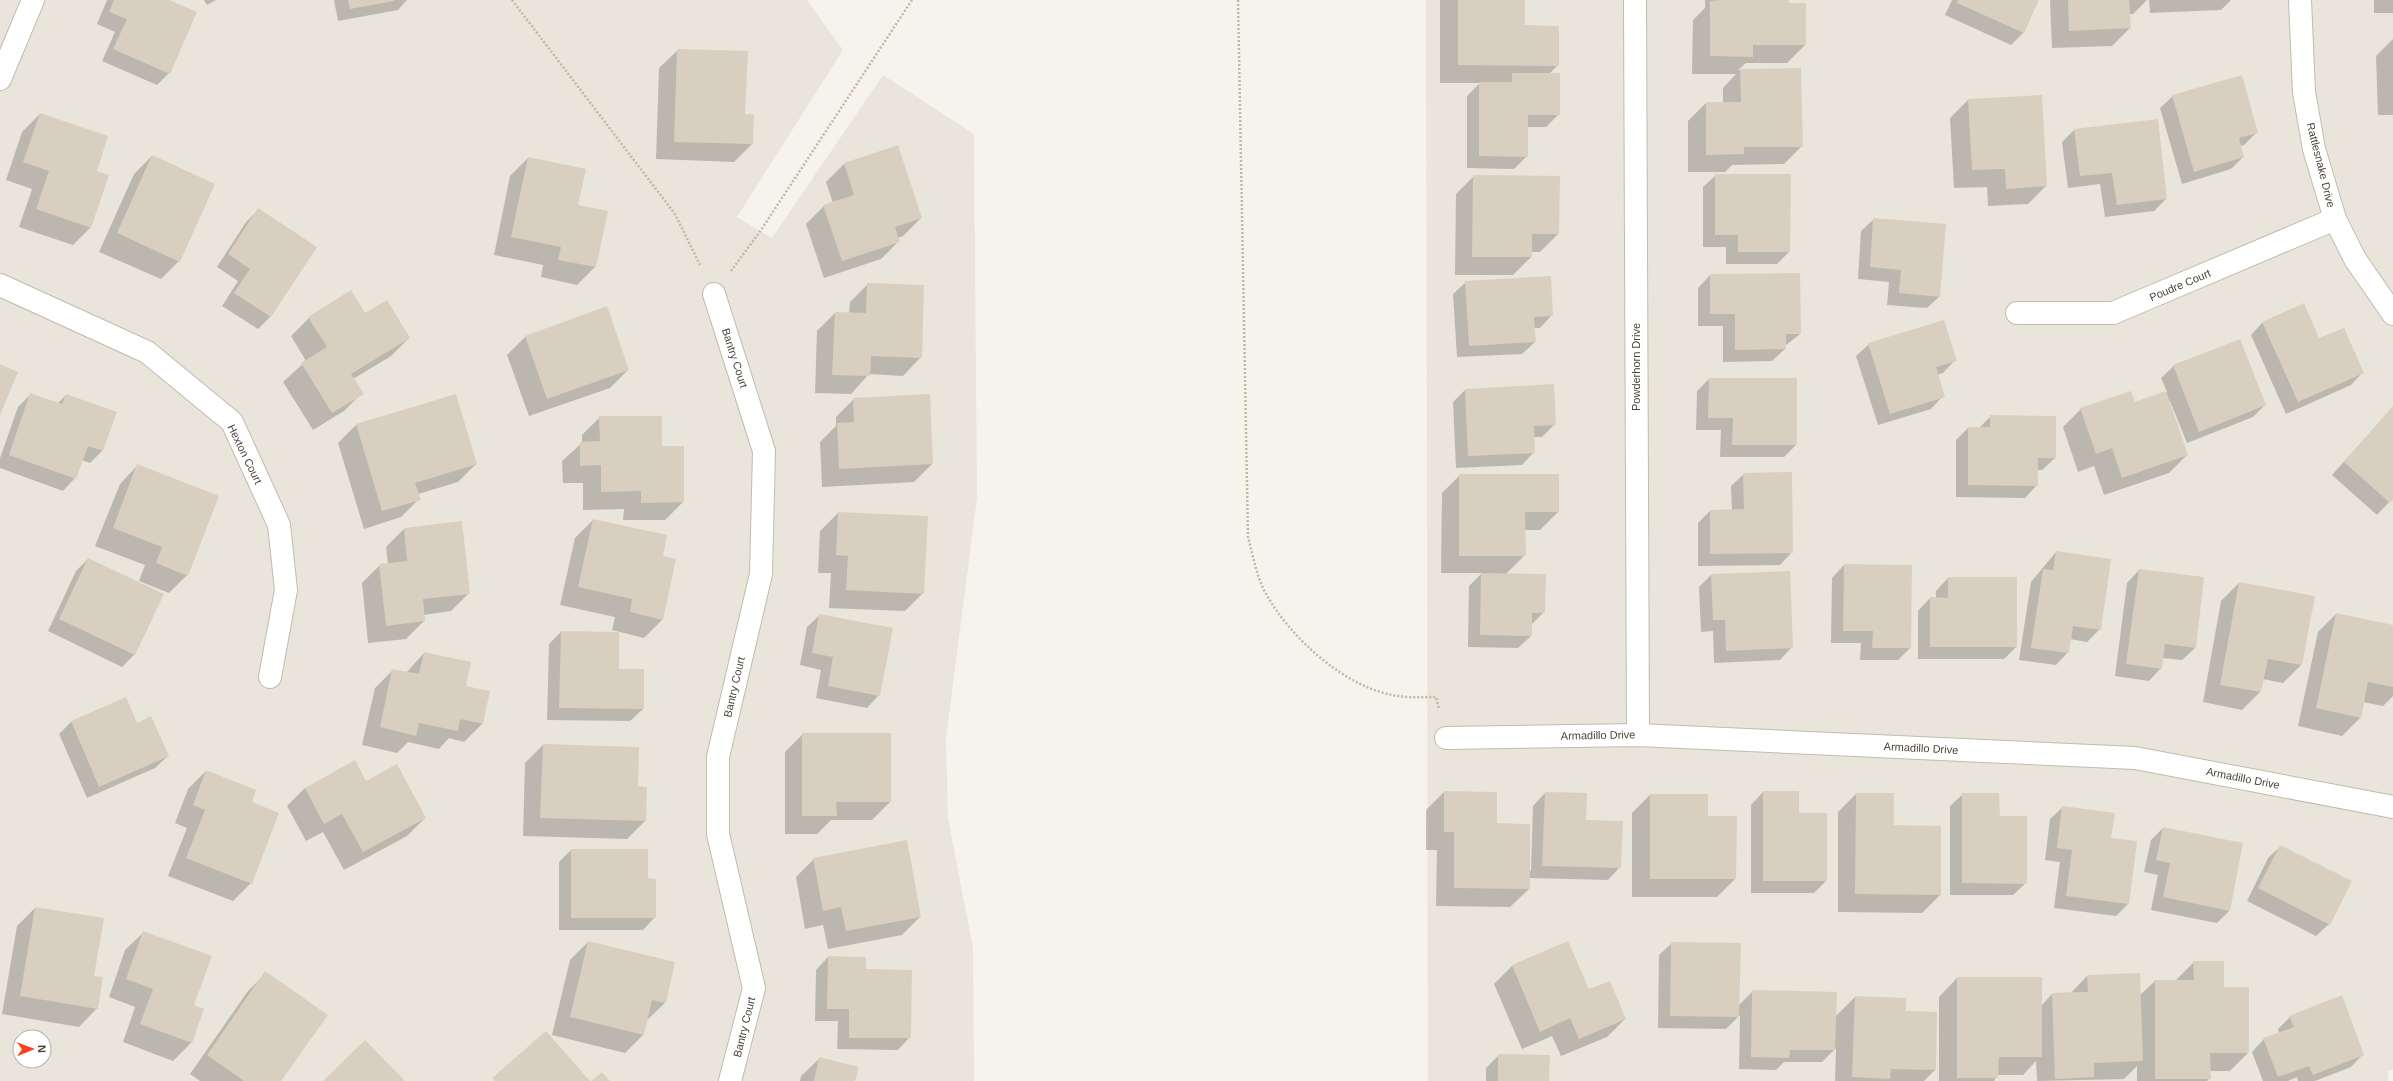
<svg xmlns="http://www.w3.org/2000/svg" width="2393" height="1081" viewBox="0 0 2393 1081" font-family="Helvetica,sans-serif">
<rect width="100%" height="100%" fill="#f6f3ec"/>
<g fill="#eae5da" fill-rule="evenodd">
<path d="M0,0H807L843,50L737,217L772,238L883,75L974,134L977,498L946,738L948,818L973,948L974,1081H0ZM20,1037H44V1061H20Z"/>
<polygon points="1426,0 2393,0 2393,1070 2388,1070 2388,1081 1428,1081"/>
</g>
<g fill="#0003">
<polygon points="107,0 166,0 169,73 157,85 102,61 115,32 97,24"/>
<polygon points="204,0 216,0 207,5"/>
<polygon points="334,0 407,0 398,10 338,21"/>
<polygon points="1440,0 1524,0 1524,26 1558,65 1549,74 1559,114 1546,127 1527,127 1527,156 1514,169 1467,168 1467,96 1480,83 1440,83"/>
<polygon points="1705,0 1788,0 1805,45 1787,63 1746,63 1738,70 1800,69 1802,146 1784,164 1732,165 1725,172 1688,172 1688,121 1706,103 1723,103 1723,88 1736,74 1692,74 1693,20 1705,8"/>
<polygon points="1952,0 2038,0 2024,32 2011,45 1945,15"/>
<polygon points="2050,0 2147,0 2133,14 2129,14 2130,28 2112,46 2052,48"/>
<polygon points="2149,0 2231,0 2221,10 2150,13"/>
<rect x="2374" y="0" width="19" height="13"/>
<polygon points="2393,39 2393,115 2378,115 2376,56"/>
<polygon points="678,50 744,115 753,116 752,144 734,162 656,159 659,68"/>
<polygon points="2041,96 2046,186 2028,204 1988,206 1987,187 1954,188 1950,118 1968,100"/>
<polygon points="2173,96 2257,132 2244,145 2240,146 2243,157 2231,169 2182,184 2160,108"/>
<polygon points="40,114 96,172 91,227 73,245 19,227 32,189 6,180 22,132"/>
<polygon points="2074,130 2166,199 2154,211 2105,217 2100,184 2068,188 2062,142"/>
<polygon points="152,156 179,261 161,279 99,252 134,174"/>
<polygon points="528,158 577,206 595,267 577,285 541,277 543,265 494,255 510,176"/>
<polygon points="844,164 921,218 903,236 898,238 899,241 881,259 824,278 806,224 824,206 833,203 826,182"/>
<polygon points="1716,175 1789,252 1777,264 1726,264 1726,247 1703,247 1703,187"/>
<polygon points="1474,176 1558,234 1540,252 1531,252 1531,257 1513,275 1455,275 1456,194"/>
<polygon points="258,210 315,247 270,317 258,329 222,306 238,281 217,267 246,222"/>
<polygon points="1874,219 1940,296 1927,308 1887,305 1889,282 1858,279 1861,231"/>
<polygon points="1710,275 1800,334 1785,346 1785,349 1772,361 1723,362 1723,326 1698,326 1698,288"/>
<polygon points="1466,282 1552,315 1540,328 1534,328 1535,342 1522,354 1457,357 1453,294"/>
<polygon points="868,284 921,357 903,376 869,374 851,394 815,393 817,331 835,313 849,314 850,302"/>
<polygon points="365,315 409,338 391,356 353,379 362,393 344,411 313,430 283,382 306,361 291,336 309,318"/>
<polygon points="2263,322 2319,339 2363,372 2351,385 2286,414 2251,335"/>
<polygon points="525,337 628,370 610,388 529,416 507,355"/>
<polygon points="1869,344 1955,360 1943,373 1937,375 1943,396 1931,409 1878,425 1856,356"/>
<polygon points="2174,366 2265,405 2253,417 2187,443 2170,401 2169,402 2187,455 2169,473 2104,495 2094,466 2078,472 2063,427 2081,409 2134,403 2167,392 2161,378"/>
<polygon points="1709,379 1796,379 1796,445 1784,457 1720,457 1721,430 1696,430 1697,391"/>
<polygon points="1553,385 1555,424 1542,437 1533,437 1534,452 1522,465 1456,468 1453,402 1465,390"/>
<polygon points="30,395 57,404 66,395 116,412 102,451 90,463 82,460 75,478 63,491 0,468 0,458 18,407"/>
<polygon points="854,399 932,464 914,482 822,487 820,442 836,426 836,417"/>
<polygon points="2393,407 2393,498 2377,515 2332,475"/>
<polygon points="1991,416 2055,458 2042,470 2037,470 2037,485 2025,498 1956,497 1956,440 1968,428 1979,428"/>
<polygon points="600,417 661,447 683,502 665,520 623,520 624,509 583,510 583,483 563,483 562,461 582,443 582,435"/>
<polygon points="356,425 476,464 458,482 418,494 419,499 401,517 364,529 338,443"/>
<polygon points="138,465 187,575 169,593 139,581 145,565 95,546 120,484"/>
<polygon points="1744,474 1792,552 1780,565 1698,566 1698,523 1710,511 1732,511 1731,486"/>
<polygon points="1460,475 1558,512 1540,530 1524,530 1525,555 1506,574 1544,612 1531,625 1531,636 1518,648 1468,647 1469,586 1482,573 1441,573 1442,493"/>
<polygon points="838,513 923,593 905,611 829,608 831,573 818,573 820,531"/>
<polygon points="593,520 662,557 662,620 644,638 612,630 615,617 560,605 575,538"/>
<polygon points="404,529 469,593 451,611 423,615 424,621 406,639 368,643 362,583 380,565 388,564 386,547"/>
<polygon points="2056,552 2100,629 2087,642 2070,639 2068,652 2056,665 2019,660 2031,582"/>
<polygon points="88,559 162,595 134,655 122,667 48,631 76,571"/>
<polygon points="1844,565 1910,648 1898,660 1860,660 1861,643 1831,643 1832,578"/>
<polygon points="2139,570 2195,648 2182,660 2162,658 2161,668 2149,681 2115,676 2127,583"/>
<polygon points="1711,575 1792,647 1780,660 1714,663 1713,631 1701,632 1699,587"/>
<polygon points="1948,578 2016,647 2004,659 1918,659 1918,611 1930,598 1936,599 1936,591"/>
<polygon points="2239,583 2301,665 2283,683 2263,679 2260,692 2242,710 2203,702 2221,601"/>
<polygon points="2336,614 2393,626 2393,696 2383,706 2363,702 2360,718 2342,736 2298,726 2318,632"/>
<polygon points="820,615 879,695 867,708 816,698 821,670 800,665 807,627"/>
<polygon points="561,632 618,670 643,709 630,721 547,720 549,644"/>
<polygon points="424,653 464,686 482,724 464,742 449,738 439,749 408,742 397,753 362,745 375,688 393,670 406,673"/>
<polygon points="125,698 137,724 168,756 155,768 87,798 59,734 71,722"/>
<polygon points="803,734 890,802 872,820 831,820 817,834 785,834 785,752"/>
<polygon points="543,745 637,787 646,788 645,821 627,839 523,836 525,763"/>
<polygon points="206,771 250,803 251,883 233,901 168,876 187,828 175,823 188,789"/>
<polygon points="366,782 425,818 407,836 344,870 323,832 306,841 287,806 305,788"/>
<polygon points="1444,792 1496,824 1529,871 1531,871 1533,806 1545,793 1585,821 1620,867 1608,880 1529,878 1529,889 1510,907 1436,906 1437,850 1426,850 1426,810"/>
<polygon points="1763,792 1826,881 1814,893 1751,893 1751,805"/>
<polygon points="1856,794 1893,826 1940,895 1922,913 1838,912 1838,812"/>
<polygon points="1963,794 1999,817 2026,883 2013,895 1950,895 1950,806"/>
<polygon points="1650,795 1707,817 1735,879 1717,897 1632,897 1632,813"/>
<polygon points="2063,807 2110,839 2128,904 2116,916 2054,908 2060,862 2045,860 2050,819"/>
<polygon points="2163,828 2229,911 2217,923 2151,910 2158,875 2144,872 2151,840"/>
<polygon points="2281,846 2329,924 2316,936 2247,901 2268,858"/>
<polygon points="571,850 647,879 655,917 643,930 559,930 559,862"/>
<polygon points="814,859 920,917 902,935 828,949 823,925 805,929 796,877"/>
<polygon points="35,908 102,919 93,976 97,1008 79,1027 2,1014 17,926"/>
<polygon points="144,932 193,1006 203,1010 191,1043 173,1061 123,1042 135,1007 109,997 125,950"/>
<polygon points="588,942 665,1003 646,1021 643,1035 625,1053 552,1035 570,960"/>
<polygon points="1672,943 1739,1005 1753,991 1835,1017 1855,997 1905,1012 1936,1013 1935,1070 1924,1081 1835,1081 1836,1048 1822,1062 1784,1062 1776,1070 1739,1069 1740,1015 1726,1029 1658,1028 1659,955"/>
<polygon points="828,957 865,970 910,1037 898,1050 837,1049 838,1021 815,1021 816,970"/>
<polygon points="2194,962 2223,988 2248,1053 2230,1071 2210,1071 2210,1078 2207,1081 2137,1081 2137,1066 2124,1079 2037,1081 2036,1061 2023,1075 1997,1075 1994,1081 1939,1081 1939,997 1957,978 2041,978 2041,1006 2052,994 2070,994 2087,976 2139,996 2155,981 2175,981"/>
<polygon points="1512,966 1588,991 1625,1019 1607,1037 1561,1056 1552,1036 1522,1049 1494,984"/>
<polygon points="266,973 280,1081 200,1081 190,1074 248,991"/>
<polygon points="2290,1017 2363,1054 2351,1067 2315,1081 2298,1081 2297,1077 2288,1081 2263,1081 2252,1052 2264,1039 2279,1033 2278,1029"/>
<polygon points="1499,1055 1548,1081 1486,1081 1486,1068"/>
<polygon points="820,1058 854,1081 800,1081 801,1076"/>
</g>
<g fill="#d8cfc1">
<polygon points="114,0 169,0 197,12 170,74 113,49 127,19 109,12"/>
<polygon points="348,0 394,0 394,1 350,9"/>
<polygon points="1458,0 1525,0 1525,25 1559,26 1559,66 1458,65"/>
<polygon points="1722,0 1789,0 1789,3 1806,3 1806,45 1753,45 1753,57 1710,56 1710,1"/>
<polygon points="1958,0 2039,0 2024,33 1957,3"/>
<polygon points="2068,0 2129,0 2131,28 2069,31"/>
<polygon points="677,49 748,51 745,114 754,115 753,144 674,142"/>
<polygon points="1801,68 1803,147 1744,147 1744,154 1706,155 1706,102 1741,102 1740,69"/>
<polygon points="1512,73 1560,73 1560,115 1528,115 1528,157 1479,156 1479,82 1512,82"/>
<polygon points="2242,75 2258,133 2239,138 2244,157 2194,172 2172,95"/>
<polygon points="2042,95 2047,186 2006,189 2005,169 1972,170 1968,99"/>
<polygon points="40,113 108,136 97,171 109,175 91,228 36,209 49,171 23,162"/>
<polygon points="2158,119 2167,199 2117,205 2112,173 2080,176 2074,129"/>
<polygon points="898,145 922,218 895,227 900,242 842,261 823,205 854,195 844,163"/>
<polygon points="152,155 215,184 180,262 117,233"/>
<polygon points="528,157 586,169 578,205 608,211 596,267 558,260 561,247 511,237"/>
<polygon points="1715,174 1791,174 1790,252 1738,252 1738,235 1715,235"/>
<polygon points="1473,175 1560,176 1559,234 1532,234 1532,257 1472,257"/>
<polygon points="258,208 317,247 271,317 234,293 250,269 228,254"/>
<polygon points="1873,218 1946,224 1940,297 1899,293 1901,270 1870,267"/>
<polygon points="1800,273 1801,334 1786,334 1786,349 1735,350 1735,314 1710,314 1710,274"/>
<polygon points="1551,276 1553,316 1534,317 1536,342 1469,346 1465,281"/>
<polygon points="867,283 924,285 922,358 871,356 870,376 832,375 835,312 866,313"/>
<polygon points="351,290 365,313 387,300 410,338 351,374 364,394 332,413 301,363 327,347 308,317"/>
<polygon points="2304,303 2319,338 2344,328 2364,373 2298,402 2262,322"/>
<polygon points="607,306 629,370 547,399 525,336"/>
<polygon points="1944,320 1957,361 1936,367 1945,397 1890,414 1868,343"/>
<polygon points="2240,339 2266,405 2199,432 2173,365"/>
<polygon points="0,364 18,372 0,415"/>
<polygon points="1709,378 1797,378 1797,445 1732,445 1733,418 1708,418"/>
<polygon points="1554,384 1556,425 1534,426 1535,453 1468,456 1465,389"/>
<polygon points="2131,391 2135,402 2166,391 2188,455 2122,478 2112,448 2096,454 2080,408"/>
<polygon points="30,393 62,404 66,394 117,412 103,451 88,446 76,479 9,455"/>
<polygon points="456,394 477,464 415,483 421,500 382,511 356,424"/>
<polygon points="930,394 933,464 839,469 837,423 854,422 853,398"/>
<polygon points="2393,406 2393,500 2390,503 2344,462"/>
<polygon points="1990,415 2056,416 2056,458 2038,458 2038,486 1968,485 1968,427 1990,427"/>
<polygon points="599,416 662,416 662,446 684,446 684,502 641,503 641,491 601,492 601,465 580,466 580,442 600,441"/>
<polygon points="137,464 219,496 188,576 156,563 162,547 113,528"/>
<polygon points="1792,472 1793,553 1710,554 1710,510 1744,509 1743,473"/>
<polygon points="1459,474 1559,474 1559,512 1525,512 1526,556 1459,556"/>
<polygon points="838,512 928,516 924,594 846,590 848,556 836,555"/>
<polygon points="593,519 667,535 663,556 676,559 663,620 630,612 632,599 578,587"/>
<polygon points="462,521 470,594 423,599 425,621 386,626 379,564 407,561 404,528"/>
<polygon points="2056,551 2111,559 2101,630 2073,626 2069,653 2031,648 2043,569 2053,570"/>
<polygon points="88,558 164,594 135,655 59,619"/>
<polygon points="1844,564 1912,565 1911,648 1872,648 1873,631 1843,631"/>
<polygon points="2139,569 2204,577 2196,648 2165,644 2162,669 2126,664"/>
<polygon points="1790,571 1793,648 1726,651 1725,620 1713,620 1711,574"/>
<polygon points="1481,573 1546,574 1545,613 1532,613 1532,636 1480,635"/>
<polygon points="1948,577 2017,577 2017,647 1930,647 1930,597 1948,598"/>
<polygon points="2239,582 2315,596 2302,665 2268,659 2261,692 2220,685"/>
<polygon points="2336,613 2393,625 2393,687 2368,682 2361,718 2316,708"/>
<polygon points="819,614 893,628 880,696 828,686 833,657 812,653"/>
<polygon points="561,631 619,632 619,669 644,669 644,709 559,708"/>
<polygon points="424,652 471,662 466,686 490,691 483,724 460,719 458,731 419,723 416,736 380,727 392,669 419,674"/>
<polygon points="126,697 137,723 151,716 169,756 99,787 71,721"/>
<polygon points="802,733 891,733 891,802 836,802 837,816 802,816"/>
<polygon points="543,744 639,747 638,786 647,787 646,821 540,818"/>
<polygon points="355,760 366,781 397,764 426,818 363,852 342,814 324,824 305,788"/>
<polygon points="206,770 256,790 252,802 279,813 252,884 186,858 205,810 193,805"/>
<polygon points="1444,791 1497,792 1497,823 1530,824 1530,889 1454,888 1454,832 1444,832"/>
<polygon points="1763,791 1799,791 1799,813 1827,813 1827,881 1763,881"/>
<polygon points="1545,792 1587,793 1586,820 1623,821 1621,868 1542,866"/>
<polygon points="1856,793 1894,793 1894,825 1941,826 1941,895 1855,894"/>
<polygon points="1962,793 1999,793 2000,816 2027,816 2027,884 1962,883"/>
<polygon points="1650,794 1708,794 1708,816 1737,816 1736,879 1650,879"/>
<polygon points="2062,806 2115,813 2111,838 2137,841 2129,904 2066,896 2072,850 2057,848"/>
<polygon points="2163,827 2243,843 2230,911 2163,897 2170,863 2156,860"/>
<polygon points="907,840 921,917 846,931 841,907 823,911 813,858"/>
<polygon points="2280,845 2352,881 2330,925 2258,888"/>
<polygon points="571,849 648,849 648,878 656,879 656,918 571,918"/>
<polygon points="35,907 104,918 94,976 103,977 98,1009 20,996"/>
<polygon points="143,931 212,956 194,1005 204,1009 192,1043 140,1024 153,989 126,979"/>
<polygon points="588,941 675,962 666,1003 652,1000 644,1035 570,1017"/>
<polygon points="1568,941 1589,989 1610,981 1626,1019 1579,1039 1570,1018 1540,1032 1512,965"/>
<polygon points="1671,942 1741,943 1739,1017 1670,1016"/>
<polygon points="828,956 866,957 866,969 912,970 911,1038 849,1038 849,1009 827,1009"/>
<polygon points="2193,961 2224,961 2224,987 2249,987 2249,1053 2210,1053 2211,1079 2155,1079 2155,980 2194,980"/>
<polygon points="265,971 328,1015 281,1081 244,1081 207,1055"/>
<polygon points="2140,973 2143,1061 2094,1063 2094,1077 2055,1079 2052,993 2088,992 2087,975"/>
<polygon points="1957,977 2042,977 2042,1057 1999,1057 1998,1078 1957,1078"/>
<polygon points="1752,990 1837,992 1835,1050 1790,1050 1789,1058 1751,1057"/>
<polygon points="2342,995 2364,1055 2313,1075 2309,1066 2278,1077 2263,1038 2294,1027 2289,1016"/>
<polygon points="1855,996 1906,998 1906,1011 1937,1012 1936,1070 1891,1069 1890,1079 1852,1077"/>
<polygon points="546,1031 590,1081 495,1081 492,1078"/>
<polygon points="365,1040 405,1081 323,1081"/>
<polygon points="1498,1054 1550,1055 1549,1081 1498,1081"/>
<polygon points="819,1057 859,1067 855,1081 814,1081"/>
<polygon points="602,1072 610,1081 591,1081"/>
</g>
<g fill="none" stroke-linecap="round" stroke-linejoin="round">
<defs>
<g id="minor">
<polyline points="1635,0 1638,735"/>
<polyline points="2300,0 2304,92 2314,149 2335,219 2355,259 2393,314"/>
<polyline points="0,79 33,0"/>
<polyline points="0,285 147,352 232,422 279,525 286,590 270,677"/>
<polyline points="714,294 764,451 761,574 718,757 718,834 754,988 730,1081"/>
<polyline points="2017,313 2113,313 2335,219"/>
<polyline points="1446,738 1638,735 2135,758 2393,807"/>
</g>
</defs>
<use href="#minor" stroke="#c2bbae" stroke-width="24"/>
<g stroke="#c4b79f" stroke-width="2.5" stroke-dasharray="2 2" stroke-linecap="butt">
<polyline points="512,0 675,214 701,267"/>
<path d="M1238,0L1248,537C1253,555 1256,575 1265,592C1289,637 1347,690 1399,696C1411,698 1424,697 1436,697L1439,709"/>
<polyline points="731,271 761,230 912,0"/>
</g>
<use href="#minor" stroke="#fff" stroke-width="22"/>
</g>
<g text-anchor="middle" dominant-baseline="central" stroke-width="3" stroke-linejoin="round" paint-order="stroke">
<g font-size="11" fill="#4b4439" stroke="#fff">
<text transform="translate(2321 165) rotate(76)">Rattlesnake Drive</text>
<text transform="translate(2180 285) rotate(-23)">Poudre Court</text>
<text transform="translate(735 358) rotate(72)">Bantry Court</text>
<text transform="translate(1636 367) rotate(-90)">Powderhorn Drive</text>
<text transform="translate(245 454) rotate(64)">Hexton Court</text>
<text transform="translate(734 687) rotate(-77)">Bantry Court</text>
<text transform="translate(1598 735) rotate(-1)">Armadillo Drive</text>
<text transform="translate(1921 748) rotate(3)">Armadillo Drive</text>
<text transform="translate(2243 778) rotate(11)">Armadillo Drive</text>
<text transform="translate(744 1027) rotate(-76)">Bantry Court</text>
</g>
</g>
<g transform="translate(32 1049) rotate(89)"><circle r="19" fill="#ffffff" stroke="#b7b4b0"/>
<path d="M0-3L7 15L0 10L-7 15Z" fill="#fc3f1d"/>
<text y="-6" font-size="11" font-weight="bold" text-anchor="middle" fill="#4b4439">N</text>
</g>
</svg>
